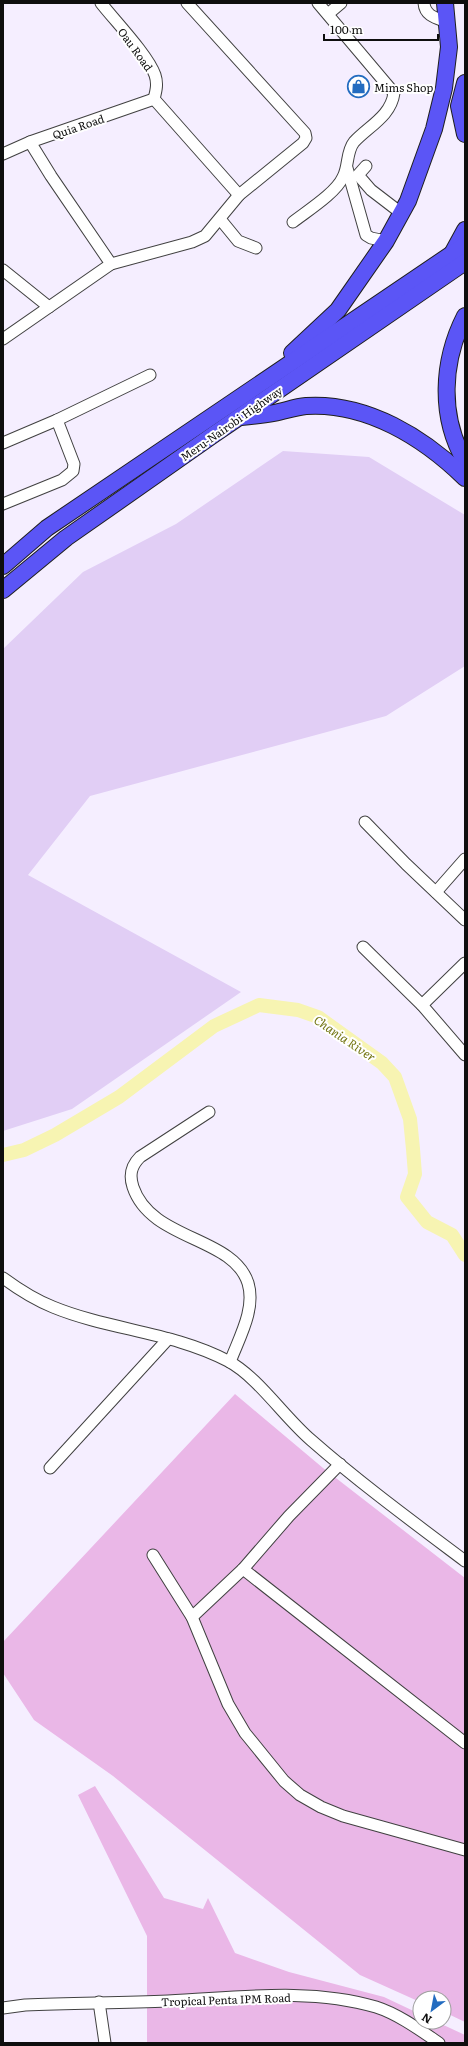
<svg xmlns="http://www.w3.org/2000/svg" width="468" height="2046" viewBox="0 0 468 2046" font-family="Literata,serif">
<rect width="100%" height="100%" fill="#f5eeff"/>
<polygon fill="#e1cef5" points="283,451 369,457 465,515 465,666 386,716 90,796 28,875 241,992 72,1109 3,1131 3,649 83,572 176,524"/>
<g fill="#eab7e7">
<polygon points="235,1394 323,1468 465,1578 465,2022 444,2012 444,1998 420,1998 420,2002 360,1975 113,1776 34,1720 3,1673 3,1642"/>
<polygon points="95,1786 164,1898 203,1909 208,1898 235,1953 289,1972 384,1997 420,2014 420,2022 437,2022 465,2035 465,2043 147,2043 147,1936 78,1795"/>
</g>
<g fill="none" stroke-linecap="round" stroke-linejoin="round">
<polyline stroke="#f7f4b2" stroke-width="14" points="3,1155 24,1150 55,1135 119,1097 214,1026 259,1005 298,1010 318,1017 382,1063 395,1077 410,1119 413,1149 415,1174 407,1197 427,1222 452,1235 465,1255"/>
<defs>
<g id="minor">
<path d="M101,3C115,21 148,55 155,75C158,84 156,91 154,99"/>
<path d="M424,3C425,16 436,18 447,22"/>
<polyline points="328,14 341,3"/>
<polyline points="154,99 239,195 303,143 306,138 305,133 187,3"/>
<polyline points="3,154 30,142 154,99"/>
<polyline points="366,166 358,175 371,190 401,213"/>
<polyline points="347,168 366,235 371,238 386,241"/>
<polyline points="220,219 238,241 256,248"/>
<path d="M293,222C307,211 336,193 343,177C349,166 346,152 354,142C369,126 391,116 394,93L318,3"/>
<polyline points="111,264 192,242 205,236 239,195"/>
<polyline points="3,270 49,307"/>
<polyline points="3,339 111,264 51,176 30,142"/>
<polyline points="3,443 57,420 150,375"/>
<polyline points="3,504 62,480 73,471 74,464 57,420"/>
<polyline points="365,822 406,864 465,920"/>
<polyline points="436,892 465,859"/>
<polyline points="363,947 422,1005"/>
<polyline points="465,963 422,1005 465,1055"/>
<path d="M209,1112L140,1157C131,1166 129,1175 133,1187C151,1241 233,1236 248,1283C256,1309 239,1338 230,1362"/>
<path d="M3,1278C18,1289 35,1300 53,1307C109,1330 173,1332 228,1361C258,1377 284,1417 311,1440C360,1483 413,1522 465,1561"/>
<polyline points="50,1468 168,1339"/>
<polyline points="153,1555 192,1617 228,1704 245,1733 284,1781 300,1795 321,1807 343,1816 465,1850"/>
<polyline points="243,1569 465,1743"/>
<polyline points="192,1617 243,1569 289,1516 340,1464"/>
<polyline points="99,2002 105,2043"/>
<path d="M3,2008L25,2005C73,2003 120,2003 168,2001C236,1998 309,1987 376,2007C398,2014 420,2030 439,2043"/>
</g>
<g id="highway">
<polyline points="465,83 459,106 465,134"/>
<polyline points="453,252 465,230"/>
<path d="M465,316C442,361 439,416 465,461"/>
<polyline points="292,353 338,310 386,241 408,201 434,129 444,88 449,47 445,3"/>
<path d="M241,417C252,416 263,415 274,413C285,411 295,407 306,406C367,402 424,438 465,478"/>
<polyline points="3,566 47,528 465,245"/>
<polyline points="3,590 66,538 213,435 465,262"/>
</g>
</defs>
<use href="#minor" stroke="#414141" stroke-width="13"/>
<use href="#highway" stroke="#1f1f1f" stroke-width="18"/>
<use href="#minor" stroke="#fff" stroke-width="11"/>
<use href="#highway" stroke="#5b55f6" stroke-width="16"/>
</g>
<defs>
<symbol id="shop-ring" viewBox="-11 -11 22 22"><circle r="9.5" fill="#fff" stroke="#236cc0" stroke-width="1.5"/><path d="M-5-2.5h2.3a2.7 3.5 0 0 1 5.4 0H5L5.5 6h-11ZM-1.5-2.5h3a1.5 2.3 0 0 0-3 0Z" fill="#236cc0"/></symbol>
</defs>
<g fill-rule="evenodd">
<use href="#shop-ring" x="346" y="74" width="25" height="25"/>
</g>
<g text-anchor="middle" dominant-baseline="central" stroke-width="4" stroke-linejoin="round" paint-order="stroke">
<g font-size="11" fill="#0e0e0e" stroke="#fff">
<text transform="translate(136 49) rotate(54)">Oau Road</text>
<text transform="translate(78 126) rotate(-19)">Quia Road</text>
<text transform="translate(231 423) rotate(-35)">Meru-Nairobi Highway</text>
<text transform="translate(226 1999) rotate(-2)">Tropical Penta IPM Road</text>
</g>
<g font-size="11" fill="#0e0e0e" stroke="#fff" text-anchor="start">
<text x="374" y="87">Mims Shop</text>
</g>
<g font-size="12" font-style="italic" fill="#747614" stroke="#fff">
<text transform="translate(345 1038) rotate(34)">Chania River</text>
</g>
</g>
<rect width="468" height="2046" fill="none" stroke="#0e0e0e" stroke-width="8"/>
<g transform="translate(432 2010) rotate(212)"><circle r="19" fill="#ffffff" stroke="#9f9f9f"/>
<path d="M0-3L7 15L0 10L-7 15Z" fill="#236cc0"/>
<text y="-6" font-size="11" font-weight="bold" text-anchor="middle" fill="#0e0e0e">N</text>
</g>
<path d="M324 34v6h114v-6" fill="none" stroke="#0e0e0e" stroke-width="2"/>
<text x="330" y="34" font-size="12" fill="#0e0e0e" stroke="#ffffff" stroke-width="3" paint-order="stroke">100 m</text>
</svg>
